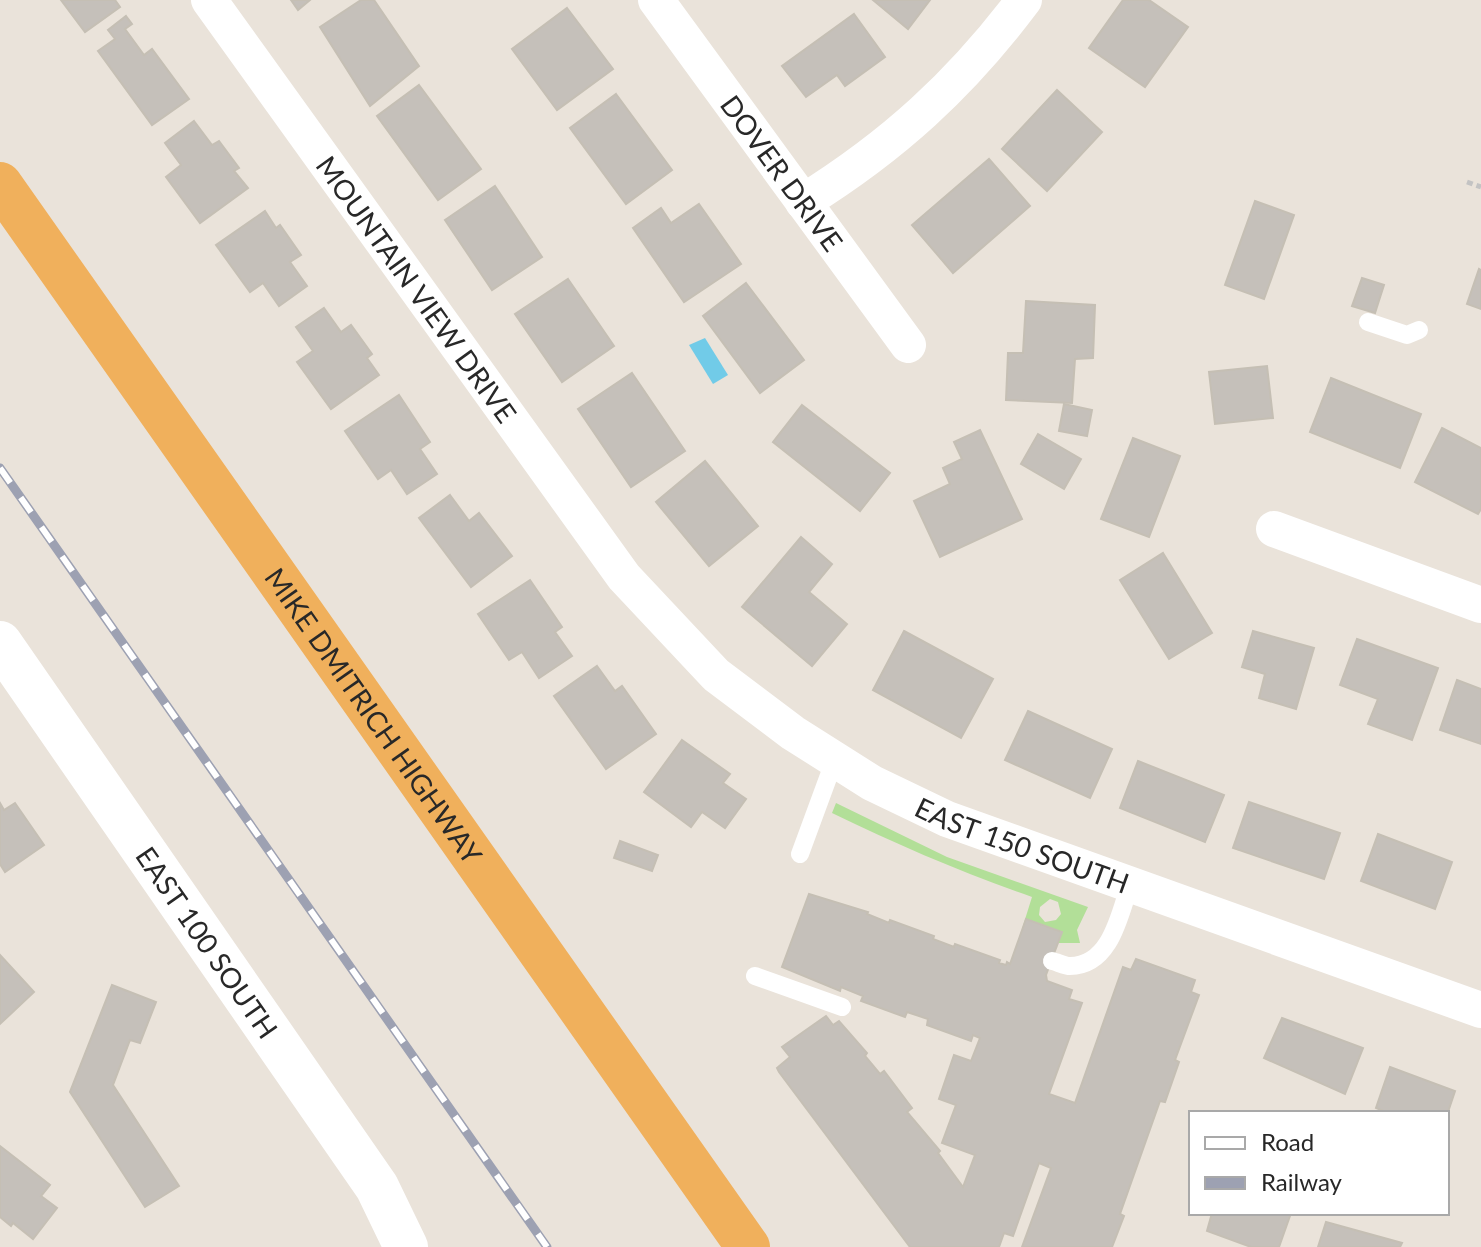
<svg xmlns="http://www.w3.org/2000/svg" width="1481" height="1247" viewBox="0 0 1481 1247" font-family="Lato,sans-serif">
<rect width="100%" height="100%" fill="#eae3da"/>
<path fill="#b2df98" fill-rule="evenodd" d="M836,803L947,857L1088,907L1077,930L1080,943H1059L1022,929L1032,897C963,873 898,845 832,813ZM1050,899L1058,902L1061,914L1056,920L1045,922L1039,915L1040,907Z"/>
<polygon fill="#71cbe8" points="705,338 728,375 713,384 689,345"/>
<g fill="#c5c0ba" stroke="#c5bfb4" stroke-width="2">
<polygon points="61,0 115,0 120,7 85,32"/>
<polygon points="291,0 310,0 298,10"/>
<polygon points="361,0 374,0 419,66 370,106 320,27"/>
<polygon points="873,0 930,0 908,29"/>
<polygon points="1123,0 1149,0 1188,27 1145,87 1089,48"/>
<polygon points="567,8 613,69 557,110 512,49"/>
<polygon points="854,14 885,57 845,86 837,75 806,97 782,66"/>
<polygon points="126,16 132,24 125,29 144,55 152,49 189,99 152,125 98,51 115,39 108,30"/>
<polygon points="419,85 481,169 438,200 377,116"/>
<polygon points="1057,90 1102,132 1047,191 1002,149"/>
<polygon points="616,94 672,170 626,204 570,128"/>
<polygon points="194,121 212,145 219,141 239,168 234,171 248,188 200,223 166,177 181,165 165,143"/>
<polygon points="989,159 1030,206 953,273 912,225"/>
<polygon points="495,186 542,257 492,290 445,220"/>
<polygon points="1255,201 1294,215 1264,299 1225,285"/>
<polygon points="699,204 741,264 684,302 633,228 661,208 671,223"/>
<polygon points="265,211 276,228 280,225 301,255 290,262 307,286 279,306 263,283 250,292 216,245"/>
<polygon points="1479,269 1481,270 1481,309 1467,304"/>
<polygon points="1362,278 1384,285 1375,313 1352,306"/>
<polygon points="568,279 614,346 562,382 515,314"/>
<polygon points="746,283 804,360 760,393 703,316"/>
<polygon points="1026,301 1095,305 1093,358 1075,359 1072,403 1006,400 1008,353 1023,353"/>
<polygon points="324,308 341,332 351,325 372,354 367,358 379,375 331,409 297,362 313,351 296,327"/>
<polygon points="1267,366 1273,418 1215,424 1209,372"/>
<polygon points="632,373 685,451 631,487 578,409"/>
<polygon points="1331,378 1421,414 1400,468 1310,432"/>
<polygon points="399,395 430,442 420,449 437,474 407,494 391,470 378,479 345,431"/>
<polygon points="1064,404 1092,410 1087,436 1059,431"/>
<polygon points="802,405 890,473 860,511 773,442"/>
<polygon points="1442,428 1481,448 1481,509 1478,514 1415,482"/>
<polygon points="980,430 1022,519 940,557 914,501 950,484 943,468 962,459 954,442"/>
<polygon points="1038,434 1081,459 1064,489 1021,464"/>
<polygon points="1133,438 1180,456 1149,537 1101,519"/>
<polygon points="705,461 758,526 709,566 656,502"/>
<polygon points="450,495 469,521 479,513 512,556 471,587 419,518"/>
<polygon points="801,537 832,564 809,592 847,624 812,666 742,607"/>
<polygon points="1163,553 1212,633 1169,659 1120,580"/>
<polygon points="530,580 562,627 555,632 572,656 539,678 522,652 509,660 478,614"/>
<polygon points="904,631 993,679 961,738 873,690"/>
<polygon points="1253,631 1314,648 1296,709 1259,698 1265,674 1242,667"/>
<polygon points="1357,639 1438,668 1412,740 1368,724 1378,699 1340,685"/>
<polygon points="597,666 615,691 622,686 656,734 606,769 554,696"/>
<polygon points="1457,680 1481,689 1481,744 1440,730"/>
<polygon points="1028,711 1112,749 1090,798 1005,760"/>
<polygon points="682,740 730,774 723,783 746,799 725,828 702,812 691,827 644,792"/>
<polygon points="1138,761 1224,795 1205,842 1120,808"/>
<polygon points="1249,802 1340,833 1324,879 1233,848"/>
<polygon points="0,803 4,810 15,803 44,845 5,872 0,864"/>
<polygon points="1378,834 1452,862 1435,909 1361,881"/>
<polygon points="620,841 658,855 652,871 614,858"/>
<polygon points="809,894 868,912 867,914 889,923 890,920 934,936 933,939 954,947 955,944 1000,960 999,963 1006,965 1007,962 1010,964 1026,919 1062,932 1046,975 1047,981 1072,990 1069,999 1082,1003 1049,1094 1075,1103 1123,967 1131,970 1136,959 1195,980 1191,992 1199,995 1175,1060 1179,1062 1165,1102 1160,1101 1120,1214 1124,1216 1112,1247 1022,1247 1051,1168 1039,1163 1013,1236 1004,1233 999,1247 910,1247 779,1072 777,1068 790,1057 782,1047 826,1016 833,1025 839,1021 867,1053 865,1056 880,1074 884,1071 912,1108 907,1112 940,1151 938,1153 963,1187 975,1155 942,1143 956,1105 939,1099 954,1055 971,1061 980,1038 973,1035 971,1041 927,1025 928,1019 907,1012 905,1017 861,1001 863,996 841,987 840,991 782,967"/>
<polygon points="0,955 34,992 0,1024"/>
<polygon points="112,985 156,1002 140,1043 130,1040 113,1085 179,1186 145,1207 70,1092"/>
<polygon points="1282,1018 1363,1048 1345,1094 1264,1058"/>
<polygon points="1390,1067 1455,1091 1447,1115 1388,1113 1376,1108"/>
<polygon points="0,1146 50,1185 41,1196 57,1208 33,1239 13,1223 11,1226 0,1217"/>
<polygon points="1212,1213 1291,1213 1279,1247 1251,1247 1207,1231"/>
<polygon points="1326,1222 1402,1243 1400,1247 1318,1247"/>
</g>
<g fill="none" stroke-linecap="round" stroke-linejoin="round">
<polyline stroke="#c3c3c3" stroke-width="5" stroke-dasharray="6 4" stroke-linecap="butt" points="1467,182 1481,187"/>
<g stroke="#fff" stroke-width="18">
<polyline points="1368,322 1407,335 1419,330"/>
<polyline points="800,854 835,759"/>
<path d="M1052,961C1057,962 1065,966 1070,966C1111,966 1120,913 1130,884"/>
<polyline points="755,976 842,1007"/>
</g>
<g stroke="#fff" stroke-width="36">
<path id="s1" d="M209,0L624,577L716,675L793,733L872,783L947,819L1481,1010"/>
<path id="s2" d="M656,0L908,345"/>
<path d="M803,202C893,146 960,85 1024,0"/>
<polyline points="1274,529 1481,605"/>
</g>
<path stroke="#fff" stroke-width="44" id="s3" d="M0,643L377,1187L406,1247"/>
<path stroke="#f0b05c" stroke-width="44" id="s4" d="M0,184L748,1247"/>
<defs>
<polyline id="rail" points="0,468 547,1247"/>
</defs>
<use href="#rail" stroke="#9da1b2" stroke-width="9"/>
<use href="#rail" stroke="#fff" stroke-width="6" stroke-dasharray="18" stroke-linecap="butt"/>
</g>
<g text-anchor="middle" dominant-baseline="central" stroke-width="6" stroke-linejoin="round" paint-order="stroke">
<g font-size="28" fill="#282828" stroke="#fff">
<text stroke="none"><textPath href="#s2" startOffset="214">DOVER DRIVE</textPath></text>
<text stroke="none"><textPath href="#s1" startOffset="356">MOUNTAIN VIEW DRIVE</textPath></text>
<text stroke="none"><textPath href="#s4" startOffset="650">MIKE DMITRICH HIGHWAY</textPath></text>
<text stroke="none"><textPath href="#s1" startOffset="1198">EAST 150 SOUTH</textPath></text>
<text stroke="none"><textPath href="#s3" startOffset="364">EAST 100 SOUTH</textPath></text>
</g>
</g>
<rect x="1189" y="1111" width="260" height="104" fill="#ffffff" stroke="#a9a9a9" stroke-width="2"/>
<rect x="1205" y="1137" width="40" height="12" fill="#ffffff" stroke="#a9a9a9" stroke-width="2"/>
<text x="1261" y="1151" font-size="24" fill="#282828">Road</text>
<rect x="1205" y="1177" width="40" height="12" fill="#9da1b2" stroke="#a9a9a9" stroke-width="2"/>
<text x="1261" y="1191" font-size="24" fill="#282828">Railway</text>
</svg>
